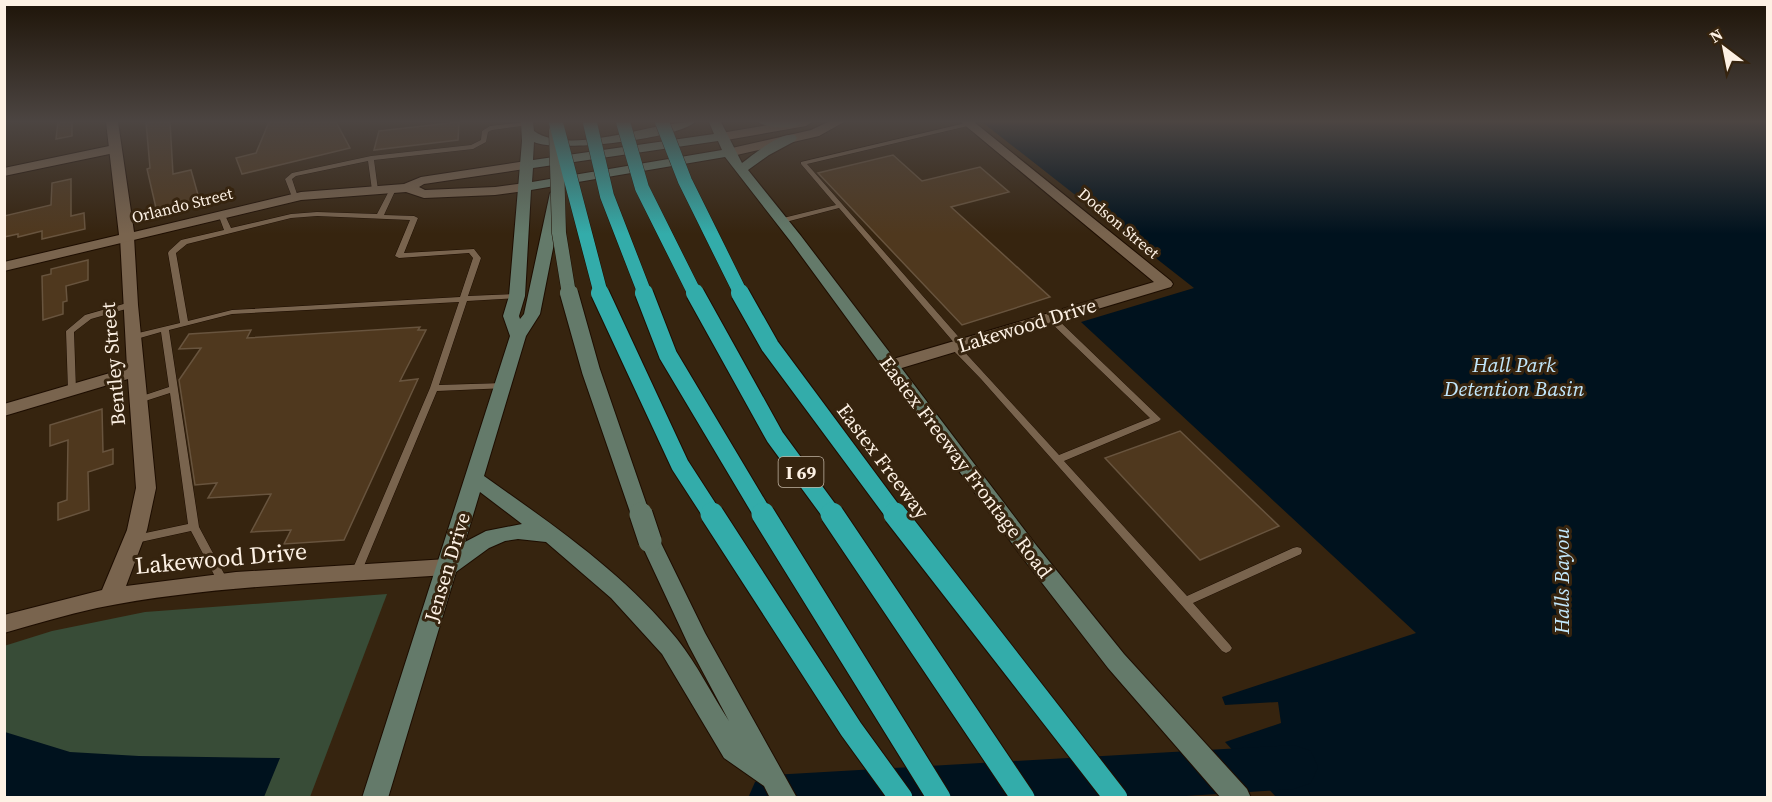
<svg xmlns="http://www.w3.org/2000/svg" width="1772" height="802" viewBox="0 0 1772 802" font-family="'Source Serif 4',serif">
<rect width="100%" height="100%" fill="#36240f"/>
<polygon fill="#384c37" points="387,594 310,797 5,797 4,646 52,631 145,612"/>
<g fill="#00121e">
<polygon points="982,122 1767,122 1767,797 1276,797 1225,742 1281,723 1278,702 1225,705 1222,697 1416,633 1081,322 1194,288"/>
<polygon points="5,732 70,752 139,756 280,758 264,797 5,797"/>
</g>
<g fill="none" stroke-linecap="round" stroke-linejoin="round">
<polygon fill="#00121e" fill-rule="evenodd" points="1294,745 1311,751 1318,767 1311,783 1294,789 1155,798 748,798 755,782 772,775"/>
</g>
<g fill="#4f381e" stroke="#68543e" stroke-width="1.5">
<polygon points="58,122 72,122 72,136 56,139"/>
<polygon points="146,122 170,122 173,174 191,170 200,202 179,208 178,203 156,208 147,169 150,168"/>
<polygon points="269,122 336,122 350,148 242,174 236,158 256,153"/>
<polygon points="459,122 458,140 374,150 379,131"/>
<polygon points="893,155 922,181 980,167 1009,192 951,207 1050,297 962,325 818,173"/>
<polygon points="71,179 71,216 84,213 85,229 42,239 42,231 18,237 18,234 4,237 4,216 51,205 52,183"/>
<polygon points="88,260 88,280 66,286 67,301 63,302 63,314 43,320 42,276 51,274 51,269"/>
<polygon points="420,327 418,330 426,330 400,381 418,379 344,540 284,544 291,530 251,532 271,494 208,498 217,483 195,485 179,380 201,348 179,349 189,334 251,330 247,338"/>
<polygon points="102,409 103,452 113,449 113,464 88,472 89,510 58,520 58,503 67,500 68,440 50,446 50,425"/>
<polygon points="1180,431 1279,526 1200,560 1105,458"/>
</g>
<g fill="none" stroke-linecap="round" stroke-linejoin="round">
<defs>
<g id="service">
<polygon points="527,122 529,123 529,125 492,130 488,132 486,142 473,149 374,160 378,190 375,192 372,190 368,161 296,176 292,179 298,197 295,199 292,197 285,179 292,173 371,156 471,145 481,140 482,131 490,126"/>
<polygon points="970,122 973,124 972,125 807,164 964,343 965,345 964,347 960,347 1059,455 1150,418 1048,320 1047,318 1048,316 1054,316 1159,417 1161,419 1159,421 1064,461 1187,596 1293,548 1297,547 1301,548 1302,551 1301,554 1193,603 1230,645 1232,648 1230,651 1226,653 1222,651 981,379 952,349 951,347 952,345 956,345 839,208 782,223 778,221 779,219 836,205 801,164 801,162"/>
<path d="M393,187L396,189L384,215L414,216L418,218L404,253L474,249L481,258L468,296L517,294L521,296L517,298L467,301L439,385L504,383L508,386L507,388L437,391L361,573L360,576L356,577L352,576L351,573L430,388L459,302L232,314L169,330L199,527L229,583L228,586L224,587L220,586L191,531L136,543L132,542L131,539L132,536L136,535L188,524L170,393L139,403L135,400L136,398L169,387L161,332L133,340L129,337L130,335L180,323L168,253L169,251L181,240L224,230L218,214L220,213H224L231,228L291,214L317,212L377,214L390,189ZM317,216L410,220L395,256L399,258L469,253L473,258L460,297L232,310L188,321L176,253L187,244L291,218Z"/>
<polygon points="127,303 133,303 134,305 133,307 91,319 74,332 76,390 75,392 69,392 68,390 66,331 85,315"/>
</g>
<g id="minor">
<polygon points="786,122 812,122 806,126 721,141 715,137 721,133"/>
<polygon points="828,122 844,122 819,136 728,157 722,153 723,150 811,130"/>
<polygon points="961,122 974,122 1171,281 1173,284 1171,287 895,370 883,370 880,366 883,362 1154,282"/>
<polygon points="114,145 120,149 119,152 4,176 4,168"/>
<path d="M127,233L134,237L138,305L156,488L147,530L126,586L236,572L447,559L455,561L458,567L455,573L447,575C331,583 212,585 97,608C66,615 35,624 4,633V615L102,590L127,530L136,488L128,379L4,416V404L127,368L120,237Z"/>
</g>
<polygon id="tertiary" points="106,122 118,122 134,232 301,192 404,184 421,177 526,161 533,165 531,168 424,184 419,187 425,190 495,187 525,183 532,187 525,191 495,195 424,198 406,192 301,200 4,271 4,262 119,235"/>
<g id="secondary">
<path d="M521,122H533L534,131C571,157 652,121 695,122C677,139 558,153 534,142L533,160L714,134L709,122H721L742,163C754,154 780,132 795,135L797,138L795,141L769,155L748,170L801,236L1036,545L1124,654L1247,789L1251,798H1221L1108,668L1022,557L791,242L725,157L531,190L525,296L519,316L520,319L524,314L550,193L557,189L564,193L540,314L526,336L484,476C553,525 624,573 677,639C697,664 712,695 729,721L689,646L640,541L643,535L650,533L657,535L705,633L797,798H770L764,786L724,758L662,654L611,598L546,542L518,539L505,541L489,548L456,572L388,798H362L510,336L503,316L509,296L522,141ZM718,141L722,150L532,182L533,168ZM480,492L522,524L486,531L465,542Z"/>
<path d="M758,122H801L802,123C794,130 766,128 758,122Z"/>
</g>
</defs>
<use href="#service" stroke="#1d0d00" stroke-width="1"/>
<use href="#minor" stroke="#1d0d00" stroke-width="2"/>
<use href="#tertiary" stroke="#1d0d00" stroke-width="2"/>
<use href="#secondary" stroke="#1d0d00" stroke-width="2"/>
<use href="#service" fill="#79644e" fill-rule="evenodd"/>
<use href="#minor" fill="#79644e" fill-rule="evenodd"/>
<use href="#tertiary" fill="#79644e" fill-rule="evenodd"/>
<use href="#secondary" fill="#647a6a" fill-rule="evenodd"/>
<defs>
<polyline id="secondary-bridge-far2" points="556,130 559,233 569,294"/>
<polyline id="secondary-bridge-far1" points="569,293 591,371 641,516"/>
<polyline id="secondary-bridge" points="641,514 650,541"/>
<g id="motorway-bridge-far2">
<polyline points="623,122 642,188 695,294"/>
<polyline points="662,122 685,181 741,294"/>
<polyline points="556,123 601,294"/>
<polyline points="590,123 607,196 645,294"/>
</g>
<g id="motorway-bridge-far1">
<polyline points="600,293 680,465 713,516"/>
<polyline points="644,293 668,355 764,516"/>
<polyline points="695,293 775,437 833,516"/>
<polyline points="740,293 770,346 896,516"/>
</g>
<g id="motorway-bridge">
<polyline points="712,514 851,729 901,798"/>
<polyline points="763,514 939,798"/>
<polyline points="832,514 1023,798"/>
<polyline points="895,514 1116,798"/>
</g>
</defs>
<use href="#secondary-bridge-far2" stroke="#1d0d00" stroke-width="15" stroke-linecap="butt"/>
<use href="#secondary-bridge-far1" stroke="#1d0d00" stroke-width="20" stroke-linecap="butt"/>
<use href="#secondary-bridge" stroke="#1d0d00" stroke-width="25" stroke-linecap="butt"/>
<use href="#motorway-bridge-far2" stroke="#1d0d00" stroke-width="15" stroke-linecap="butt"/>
<use href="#motorway-bridge-far1" stroke="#1d0d00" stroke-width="20" stroke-linecap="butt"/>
<use href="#motorway-bridge" stroke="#1d0d00" stroke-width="25" stroke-linecap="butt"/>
<use href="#secondary-bridge-far2" stroke="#647a6a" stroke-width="14"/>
<use href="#secondary-bridge-far1" stroke="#647a6a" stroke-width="18"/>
<use href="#secondary-bridge" stroke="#647a6a" stroke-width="23"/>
<use href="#motorway-bridge-far2" stroke="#33acaa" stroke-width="14"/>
<use href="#motorway-bridge-far1" stroke="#33acaa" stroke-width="18"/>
<use href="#motorway-bridge" stroke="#33acaa" stroke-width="23"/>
</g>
<linearGradient id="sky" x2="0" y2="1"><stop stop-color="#1e1408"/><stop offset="0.52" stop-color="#4c4542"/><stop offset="1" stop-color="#4c4542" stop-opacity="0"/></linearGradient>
<rect width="1772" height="234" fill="url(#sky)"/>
<g text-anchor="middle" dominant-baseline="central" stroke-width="6" stroke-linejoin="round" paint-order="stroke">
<g font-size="16" fill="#fdf1e4" stroke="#36240f">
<text transform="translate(182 205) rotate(-14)">Orlando Street</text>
<text transform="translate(1119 223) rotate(40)">Dodson Street</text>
</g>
<rect fill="#36240f" stroke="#c1b4a4" stroke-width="1.5" x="778.5" y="457" width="45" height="30" rx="4.5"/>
<g font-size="18" font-weight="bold" fill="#fdf1e4">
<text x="801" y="472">I 69</text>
</g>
<g font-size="20" fill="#fdf1e4" stroke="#36240f">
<text transform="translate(1027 325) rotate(-17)">Lakewood Drive</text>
<text transform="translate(113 364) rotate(-95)">Bentley Street</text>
<text transform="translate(883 461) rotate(53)">Eastex Freeway</text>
<text transform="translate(966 467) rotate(53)">Eastex Freeway Frontage Road</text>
<text transform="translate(447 567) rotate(-73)">Jensen Drive</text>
</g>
<g font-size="21" font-style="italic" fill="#c2e7fc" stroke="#36240f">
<text x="1514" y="364">Hall Park<tspan x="1514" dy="24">Detention Basin</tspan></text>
<text transform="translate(1561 581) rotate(-90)">Halls Bayou</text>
</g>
<g font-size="24" fill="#fdf1e4" stroke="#36240f">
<text transform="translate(221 558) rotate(-5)">Lakewood Drive</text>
</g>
</g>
<rect width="1772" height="802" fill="none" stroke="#fdf1e4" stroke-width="12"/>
<g transform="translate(1724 48) rotate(328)" stroke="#36240f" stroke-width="4.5" paint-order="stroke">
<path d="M0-4.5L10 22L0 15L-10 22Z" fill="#fdf1e4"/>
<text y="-9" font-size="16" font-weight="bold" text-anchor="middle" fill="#fdf1e4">N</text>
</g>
</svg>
